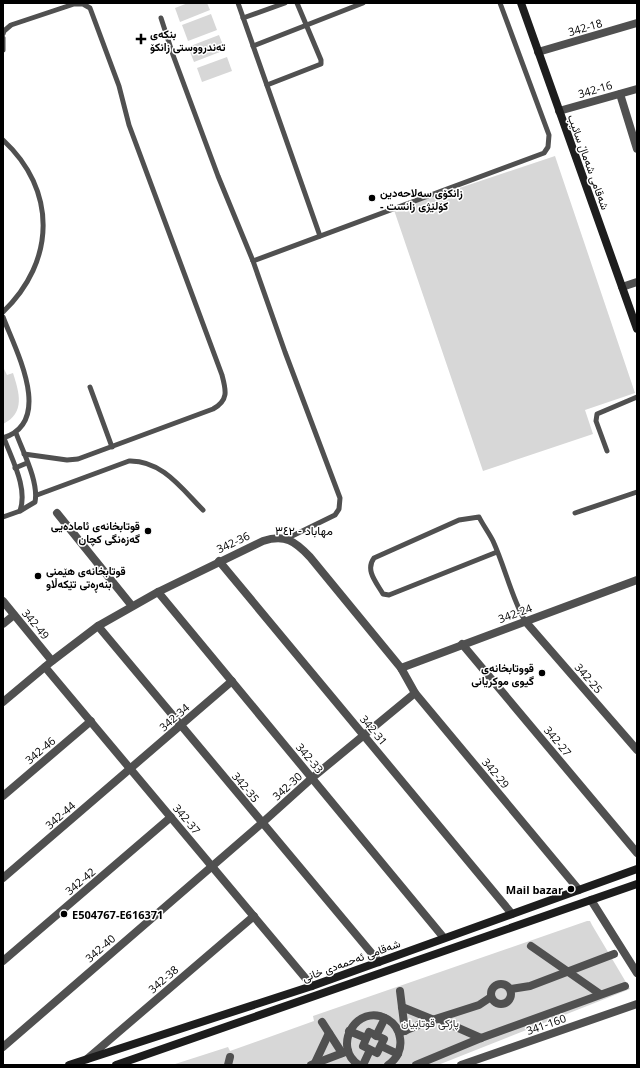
<svg xmlns="http://www.w3.org/2000/svg" width="640" height="1068" viewBox="0 0 640 1068" font-family="'Open Sans',Vazirmatn,sans-serif">
<rect width="100%" height="100%" fill="#fff"/>
<g fill="#d7d7d7">
<polygon points="188,3 207,3 210,10 180,22 175,8"/>
<polygon points="211,14 217,30 188,41 182,25"/>
<polygon points="219,35 225,50 194,62 188,47"/>
<polygon points="227,57 232,71 202,82 197,68"/>
<polygon points="555,156 635,393 585,410 593,434 483,471 394,210"/>
<path d="M3,367L7,375L13,373C19,392 26,413 3,424Z"/>
<polygon points="587,921 590,921 592,925 630,989 438,1065 172,1065 228,1047 230,1051 314,1021 313,1016"/>
</g>
<g fill="none" stroke-linecap="round" stroke-linejoin="round">
<g stroke="#505050" stroke-width="5">
<polyline points="238,3 320,236"/>
<polyline points="161,18 173,55 218,176 253,261 285,352 340,498 339,509 335,515 286,539"/>
<polyline points="243,18 285,3"/>
<path d="M3,34L4,31L11,25L74,4H83L90,8L119,86L129,125L222,375C226,390 229,400 213,409L78,459L67,460L24,454"/>
<polyline points="3,38 3,50"/>
<polyline points="253,46 363,3"/>
<polyline points="267,85 321,64 321,60 297,3"/>
<path d="M3,140C57,190 56,261 3,312"/>
<polyline points="253,261 544,153 548,147 549,135 500,3"/>
<path d="M3,317C15,349 55,422 3,438"/>
<polyline points="90,387 112,447"/>
<path d="M4,438C12,460 28,488 20,511"/>
<polyline points="607,451 596,421 597,414 637,397"/>
<polyline points="15,468 27,463"/>
<path d="M37,495L129,461C162,460 182,489 203,510"/>
<polyline points="575,513 637,492"/>
<path d="M3,517L20,511L35,502C39,482 23,452 16,433"/>
<path d="M497,552L389,595L383,594C376,582 365,570 374,558L459,520L479,517C483,525 489,533 493,541C505,567 511,596 525,621"/>
</g>
<g stroke="#505050" stroke-width="8">
<polyline points="538,52 637,23"/>
<polyline points="620,94 637,149"/>
<polyline points="559,111 637,89"/>
<polyline points="622,287 637,282"/>
<polyline points="57,513 132,606"/>
<polyline points="219,561 512,914"/>
<polyline points="158,592 444,938"/>
<polyline points="3,601 52,661"/>
<polyline points="525,621 637,750"/>
<polyline points="3,624 14,615"/>
<polyline points="98,626 379,962"/>
<polyline points="462,644 637,853"/>
<polyline points="45,667 312,986"/>
<polyline points="401,668 637,580"/>
<path d="M3,702L52,661L98,626L158,592L263,541C285,534 295,541 310,557L401,668L415,693L579,890"/>
<polyline points="3,796 91,721"/>
<polyline points="3,878 232,681"/>
<polyline points="591,900 637,973"/>
<polyline points="531,946 600,994"/>
<polyline points="3,961 171,817"/>
<circle cx="501" cy="994" r="10"/>
<polyline points="511,989 530,986 614,954"/>
<polyline points="400,991 405,1031"/>
<polyline points="402,1007 434,1020"/>
<polyline points="438,1019 481,1038"/>
<polyline points="322,1022 342,1053"/>
<polyline points="349,1031 366,1038"/>
<polygon points="369,1032 384,1039 377,1053 363,1046"/>
<polyline points="399,1033 426,1022 479,1005 491,997"/>
<polyline points="376,1036 385,1018"/>
<polyline points="381,1046 398,1054"/>
<polyline points="3,1047 262,823 312,778 415,693"/>
<polyline points="87,1059 254,916"/>
<polyline points="228,1065 230,1057"/>
<polyline points="311,1065 348,1051"/>
<polyline points="314,1065 329,1033"/>
<path d="M359,1065C331,1047 357,1002 387,1019C394,1023 399,1030 400,1038C402,1049 397,1059 388,1065"/>
<polyline points="363,1065 370,1050"/>
<polyline points="416,1065 481,1038 625,986"/>
<polyline points="461,1065 637,1004"/>
</g>
<g stroke="#1d1d1d" stroke-width="8">
<polyline points="521,3 637,329"/>
<polyline points="69,1065 312,986 637,869"/>
<polyline points="116,1065 637,884"/>
</g>
</g>
<g fill="#000" stroke="#fff" stroke-width="1.5">
<path d="M139 33h4v4h4v4h-4v4h-4v-4h-4v-4h4z"/>
<circle cx="372" cy="198" r="4"/>
<circle cx="148" cy="531" r="4"/>
<circle cx="38" cy="576" r="4"/>
<circle cx="542" cy="673" r="4"/>
<circle cx="571" cy="889" r="4"/>
<circle cx="64" cy="914" r="4"/>
</g>
<g text-anchor="middle" dominant-baseline="central" stroke-width="3" stroke-linejoin="round" paint-order="stroke">
<g font-size="11" fill="#000" stroke="#fff">
<text transform="translate(585 27) rotate(-16)">342-18</text>
<text transform="translate(595 89) rotate(-16)">342-16</text>
<text transform="translate(589 162) rotate(70)">شەقامی شەماڵ سائیب</text>
<text transform="translate(233 542) rotate(-25)">342-36</text>
<text transform="translate(515 613) rotate(-20)">342-24</text>
<text transform="translate(36 624) rotate(50)">342-49</text>
<text transform="translate(589 678) rotate(49)">342-25</text>
<text transform="translate(174 717) rotate(-41)">342-34</text>
<text transform="translate(374 730) rotate(50)">342-31</text>
<text transform="translate(558 741) rotate(50)">342-27</text>
<text transform="translate(40 750) rotate(-40)">342-46</text>
<text transform="translate(310 758) rotate(50)">342-33</text>
<text transform="translate(496 773) rotate(50)">342-29</text>
<text transform="translate(287 786) rotate(-42)">342-30</text>
<text transform="translate(246 787) rotate(50)">342-35</text>
<text transform="translate(60 815) rotate(-41)">342-44</text>
<text transform="translate(187 819) rotate(50)">342-37</text>
<text transform="translate(80 881) rotate(-40)">342-42</text>
<text transform="translate(100 948) rotate(-41)">342-40</text>
<text transform="translate(351 960) rotate(-20)">شەقامی ئەحمەدی خانی</text>
<text transform="translate(163 979) rotate(-41)">342-38</text>
<text transform="translate(546 1024) rotate(-19)">341-160</text>
</g>
<g font-size="11" font-weight="bold" fill="#000" stroke="#fff" text-anchor="start">
<text x="150" y="33">بنکەی<tspan x="150" dy="13">تەندرووستی زانکۆ</tspan></text>
<text x="380" y="192">زانکۆی سەلاحەدین<tspan x="380" dy="13">- کۆلێژی زانست</tspan></text>
<text x="140" y="525" text-anchor="end">قوتابخانەی ئامادەیی<tspan x="140" dy="13">گەزەنگی کچان</tspan></text>
<text x="46" y="570">قوتابخانەی هێمنی<tspan x="46" dy="13">بنەڕەتی تێکەڵاو</tspan></text>
<text x="534" y="667" text-anchor="end">قووتابخانەی<tspan x="534" dy="13">گيوی موكريانی</tspan></text>
<text x="563" y="889" text-anchor="end">Mail bazar</text>
<text x="72" y="914">E504767-E616371</text>
</g>
<g font-size="11" fill="#2e2e2e" stroke="#fff">
<text x="430" y="1022">پارکی قوتابیان</text>
</g>
<g font-size="12" fill="#000" stroke="#fff">
<text x="304" y="530">مهاباد - ٣٤٢</text>
</g>
</g>
<rect width="640" height="1068" fill="none" stroke="#000000" stroke-width="8"/>
</svg>
